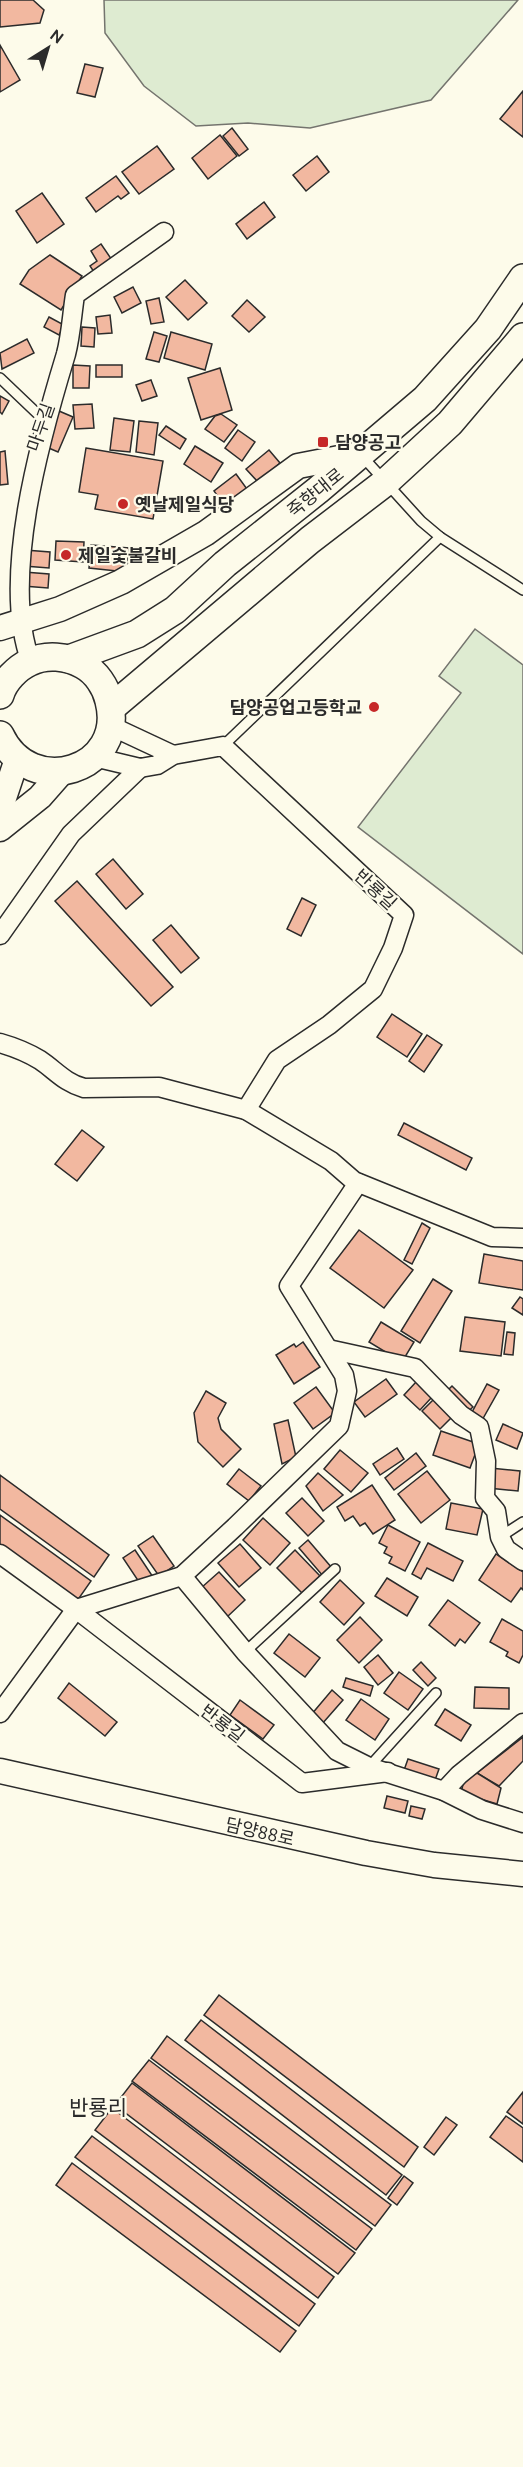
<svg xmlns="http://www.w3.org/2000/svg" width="523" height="2467" viewBox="0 0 523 2467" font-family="Ubuntu,'Noto Sans KR',sans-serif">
<rect width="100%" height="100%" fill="#fdfbea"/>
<g fill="#deebd1" stroke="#74746e" stroke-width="1.5">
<polygon points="104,0 518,0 431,100 310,128 248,123 196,126 144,86 105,33"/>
<polygon points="475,629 523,665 523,954 358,827 461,693 439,676"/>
</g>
<g fill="#f2b8a0" stroke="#2b2b2b" stroke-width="1.5">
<polygon points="0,0 33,0 44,10 40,23 0,27"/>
<polygon points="0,45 20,80 0,92"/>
<polygon points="85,64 103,68 95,97 77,93"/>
<polygon points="523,91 523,137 500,119"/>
<polygon points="232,128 248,149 239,156 223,136"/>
<polygon points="220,135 237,156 208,179 192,158"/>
<polygon points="157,146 174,169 139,194 122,172"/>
<polygon points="317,156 329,172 306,191 293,175"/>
<polygon points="116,176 129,193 121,199 118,196 96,212 86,198"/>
<polygon points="42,193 64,224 37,243 16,211"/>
<polygon points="264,202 275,217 247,239 236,224"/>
<polygon points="101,244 114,263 96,275 90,266 97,261 91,251"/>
<polygon points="50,255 82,276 61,310 20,284 29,270"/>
<polygon points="185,280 207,303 188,320 166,297"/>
<polygon points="133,287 141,303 122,313 114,297"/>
<polygon points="159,298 164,322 151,324 146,301"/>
<polygon points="247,300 265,317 249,332 232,316"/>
<polygon points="110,315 112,333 98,334 96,317"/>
<polygon points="49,317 64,325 59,335 44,327"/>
<polygon points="82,327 95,328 94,347 81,346"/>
<polygon points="154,332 167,336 159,362 146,359"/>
<polygon points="171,332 212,344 205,370 164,358"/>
<polygon points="27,339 34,353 2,369 0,353"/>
<polygon points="73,365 90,366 89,388 73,388"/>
<rect x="96" y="365" width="26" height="12"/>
<polygon points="220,368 232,410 201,420 188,378"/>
<polygon points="151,380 157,396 142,401 136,385"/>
<polygon points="0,396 9,401 2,414 0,412"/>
<polygon points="92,404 94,428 75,429 73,405"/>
<polygon points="59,411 73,417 58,452 44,446"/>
<polygon points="221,414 237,425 224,442 205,429 215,416"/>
<polygon points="114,418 134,421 130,452 110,450"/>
<polygon points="139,421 158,423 154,455 136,452"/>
<polygon points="166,426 186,439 180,449 159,435"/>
<polygon points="238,430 255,442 242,461 225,448"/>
<polygon points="195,446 223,463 211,482 184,464"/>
<polygon points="86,448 163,461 153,519 95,509 98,495 79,492"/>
<polygon points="269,450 280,463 258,482 246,469"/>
<polygon points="5,451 8,484 0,485 0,452"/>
<polygon points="236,474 247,489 224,505 214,491"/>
<polygon points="56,541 84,542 83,562 55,560"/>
<polygon points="91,545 129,548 126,572 89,568"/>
<polygon points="25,550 50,552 49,568 24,566"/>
<polygon points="24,572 49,574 48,588 23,586"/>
<polygon points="113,859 143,894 126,909 96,874"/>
<polygon points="77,881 173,987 151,1006 55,901"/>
<polygon points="302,898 316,905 301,936 287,929"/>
<polygon points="171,925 199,958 181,973 153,940"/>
<polygon points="392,1014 422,1034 407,1057 377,1037"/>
<polygon points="427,1035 442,1045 424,1072 409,1061"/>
<polygon points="404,1123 472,1158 466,1170 398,1135"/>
<polygon points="82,1130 104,1147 77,1181 55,1164"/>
<polygon points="422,1223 430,1228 412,1264 404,1260"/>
<polygon points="359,1230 413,1270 384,1308 330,1268"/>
<polygon points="484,1254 523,1261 523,1290 479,1283"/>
<polygon points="433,1279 452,1291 420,1343 401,1331"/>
<polygon points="520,1297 523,1299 523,1315 512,1308"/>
<polygon points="465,1317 505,1322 501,1356 460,1351"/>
<polygon points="381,1322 414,1342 402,1362 369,1342"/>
<polygon points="507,1332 515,1333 513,1355 504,1354"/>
<polygon points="303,1342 320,1367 294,1384 276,1355 294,1344 296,1347"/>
<polygon points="386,1379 397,1394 365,1417 354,1402"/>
<polygon points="416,1382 432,1397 420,1410 404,1395"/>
<polygon points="487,1384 499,1390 481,1422 470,1416"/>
<polygon points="452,1386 473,1407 465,1414 444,1394"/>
<polygon points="316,1387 335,1413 313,1429 294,1403"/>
<polygon points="206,1391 226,1403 218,1418 221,1429 241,1449 223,1467 198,1442 194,1413"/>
<polygon points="434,1399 452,1417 440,1429 422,1411"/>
<polygon points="288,1420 296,1457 282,1464 274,1424"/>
<polygon points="503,1424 523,1433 517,1449 496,1440"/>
<polygon points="441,1431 479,1444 470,1468 433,1455"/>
<polygon points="397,1448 404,1459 380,1475 373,1464"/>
<polygon points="340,1450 368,1473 351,1492 324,1469"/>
<polygon points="416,1453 426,1466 394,1490 385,1478"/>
<polygon points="490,1468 520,1471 518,1491 488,1488"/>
<polygon points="239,1469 261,1486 249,1501 227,1484"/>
<polygon points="427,1471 450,1500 421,1523 398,1494"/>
<polygon points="318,1473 343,1495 323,1511 306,1486"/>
<polygon points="0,1475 109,1555 94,1577 0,1509"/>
<polygon points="372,1485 395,1520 373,1534 365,1523 360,1526 353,1516 345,1521 337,1507"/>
<polygon points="302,1498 324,1521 308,1536 286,1513"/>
<polygon points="451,1503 483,1509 477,1535 446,1529"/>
<polygon points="0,1515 91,1581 77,1601 0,1545"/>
<polygon points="263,1518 290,1543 270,1565 243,1540"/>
<polygon points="388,1525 420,1542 405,1571 389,1563 392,1557 384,1553 387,1547 379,1543"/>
<polygon points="153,1536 174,1566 159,1576 138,1546"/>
<polygon points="308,1540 332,1568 323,1576 299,1548"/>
<polygon points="428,1543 463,1561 453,1581 427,1568 421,1579 412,1574"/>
<polygon points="240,1544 261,1568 239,1587 218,1563"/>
<polygon points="135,1550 153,1577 141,1585 123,1558"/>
<polygon points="295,1550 320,1576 302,1593 277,1568"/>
<polygon points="496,1554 523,1572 523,1590 521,1588 511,1602 479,1580"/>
<polygon points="219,1572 245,1600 227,1617 201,1588"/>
<polygon points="387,1578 418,1597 407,1616 375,1596"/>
<polygon points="340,1580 364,1603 344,1625 320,1602"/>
<polygon points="448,1600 480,1623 465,1643 460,1639 455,1646 429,1625"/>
<polygon points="360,1617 382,1640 359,1663 337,1640"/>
<polygon points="502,1619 523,1631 523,1655 519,1663 506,1656 508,1652 490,1642"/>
<polygon points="289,1634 320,1658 305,1677 274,1653"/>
<polygon points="378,1655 393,1673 378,1685 364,1667"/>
<polygon points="421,1662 436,1678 428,1686 413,1670"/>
<polygon points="399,1672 423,1689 408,1710 384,1693"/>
<polygon points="346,1678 373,1686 370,1696 343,1687"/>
<polygon points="69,1683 117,1722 105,1736 58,1698"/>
<polygon points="475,1687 509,1688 509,1709 474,1708"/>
<polygon points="332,1690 343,1700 322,1724 311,1715"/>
<polygon points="361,1699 389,1719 375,1740 346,1720"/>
<polygon points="240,1700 274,1725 263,1739 230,1715"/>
<polygon points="445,1709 471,1725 461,1741 435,1725"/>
<polygon points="523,1737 523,1761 499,1786 477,1773"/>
<polygon points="408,1759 439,1769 434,1783 403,1773"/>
<polygon points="477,1773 501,1788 497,1804 461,1793 464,1780"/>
<polygon points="387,1796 408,1801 405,1813 384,1808"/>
<polygon points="411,1806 425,1809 422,1819 409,1816"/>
<polygon points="219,1995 418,2147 404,2167 204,2015"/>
<polygon points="201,2020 402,2175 386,2195 185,2040"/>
<polygon points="167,2036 391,2205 375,2226 151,2058"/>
<polygon points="149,2060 372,2229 356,2250 132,2081"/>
<polygon points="132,2083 355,2253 338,2274 115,2105"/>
<polygon points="523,2092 523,2124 507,2112"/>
<polygon points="112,2108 334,2277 318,2298 95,2130"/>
<polygon points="506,2116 523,2128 523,2162 490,2137"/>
<polygon points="446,2117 457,2125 434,2155 424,2147"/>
<polygon points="92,2136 315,2304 299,2326 75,2157"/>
<polygon points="72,2163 296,2331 280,2352 56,2185"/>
<polygon points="404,2176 413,2183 397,2205 388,2198"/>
</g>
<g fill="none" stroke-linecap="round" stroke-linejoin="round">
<defs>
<g id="lane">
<polyline points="0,378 43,419"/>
<polyline points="362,456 421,521 440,537 523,590"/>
<polyline points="223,746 440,537"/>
<polyline points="500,1537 523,1522"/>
<polyline points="245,1652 335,1569"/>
<polyline points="369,1767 436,1693"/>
</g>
<g id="street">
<path d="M31,662C0,581 40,439 66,354C71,335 72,314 75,295L164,232"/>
<polyline points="111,726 173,755"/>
<polyline points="94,757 140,768 157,765 173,755 223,746 404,915 393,948 373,989 329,1025 277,1060 246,1110"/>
<polyline points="0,935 71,834 140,768"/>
<path d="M0,1043C14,1047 27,1052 40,1060C55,1070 65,1083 84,1088L159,1087L246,1110L331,1161L354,1181L492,1237L523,1238"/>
<polyline points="328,1349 415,1368 461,1415 479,1427 486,1461 485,1498 496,1511 500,1537 506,1549 523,1561"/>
<polyline points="0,1554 76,1609 302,1783 388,1772"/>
<polyline points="182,1576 245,1652 337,1751 369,1767 444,1791 482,1810 523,1823"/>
<polyline points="0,1713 76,1609 182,1576 235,1527 339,1426 347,1391 344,1375 289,1286 358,1183"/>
<polyline points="444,1791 459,1775 523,1723"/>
</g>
<g id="secondary">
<polyline points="0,628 60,609 121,582 206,533 298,466 360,454"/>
<polyline points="0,810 17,759"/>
<polyline points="0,829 40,797 62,772"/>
<polyline points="0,1771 366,1853 434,1865 523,1874"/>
</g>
<g id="primary">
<polyline points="69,659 137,634 175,610 225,564 318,490 425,399 488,329 523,278"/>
<path d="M0,695C4,681 17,668 30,662C46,654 67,656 83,665C96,672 106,687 109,701C127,770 31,801 0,735"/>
<polyline points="111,708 310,540 387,481 450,423 523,337"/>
</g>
</defs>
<use href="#lane" stroke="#2b2b2b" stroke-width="12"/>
<use href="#street" stroke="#2b2b2b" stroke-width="21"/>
<use href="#secondary" stroke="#2b2b2b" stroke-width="27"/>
<use href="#primary" stroke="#2b2b2b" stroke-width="30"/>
<use href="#lane" stroke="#fdfbea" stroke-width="9"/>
<use href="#street" stroke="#fdfbea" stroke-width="18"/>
<use href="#secondary" stroke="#fdfbea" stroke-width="24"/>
<use href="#primary" stroke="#fdfbea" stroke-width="27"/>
</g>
<g fill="#c62828" stroke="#fdfbea" stroke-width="2">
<rect x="317" y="436" width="12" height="12" rx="3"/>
<circle cx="123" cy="504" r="6"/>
<circle cx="66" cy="555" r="6"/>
<circle cx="374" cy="707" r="6"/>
</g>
<g text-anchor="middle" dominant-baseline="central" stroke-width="4.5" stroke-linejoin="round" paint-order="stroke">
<g font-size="18" fill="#2b2b2b" stroke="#fdfbea">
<text transform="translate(40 427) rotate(-71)">마두길</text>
<text transform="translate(315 492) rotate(-39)">죽향대로</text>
<text transform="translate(376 889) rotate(43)">반룡길</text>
<text transform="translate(223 1723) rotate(38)">반룡길</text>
<text transform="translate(260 1831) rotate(13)">담양88로</text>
</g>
<g font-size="18" font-weight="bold" fill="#2b2b2b" stroke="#fdfbea" text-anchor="start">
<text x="335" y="442">담양공고</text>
<text x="135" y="504">옛날제일식당</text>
<text x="78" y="555">제일숯불갈비</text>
<text x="362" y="707" text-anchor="end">담양공업고등학교</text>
</g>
<g font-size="21" fill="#2b2b2b" stroke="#fdfbea">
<text x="98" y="2107">반룡리</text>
</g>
</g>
<g transform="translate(48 48) rotate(37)" stroke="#fdfbea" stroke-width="4.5" paint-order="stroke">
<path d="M0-4.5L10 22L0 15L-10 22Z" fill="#2b2b2b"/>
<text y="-9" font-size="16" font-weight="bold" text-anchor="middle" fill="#2b2b2b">N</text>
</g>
</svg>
